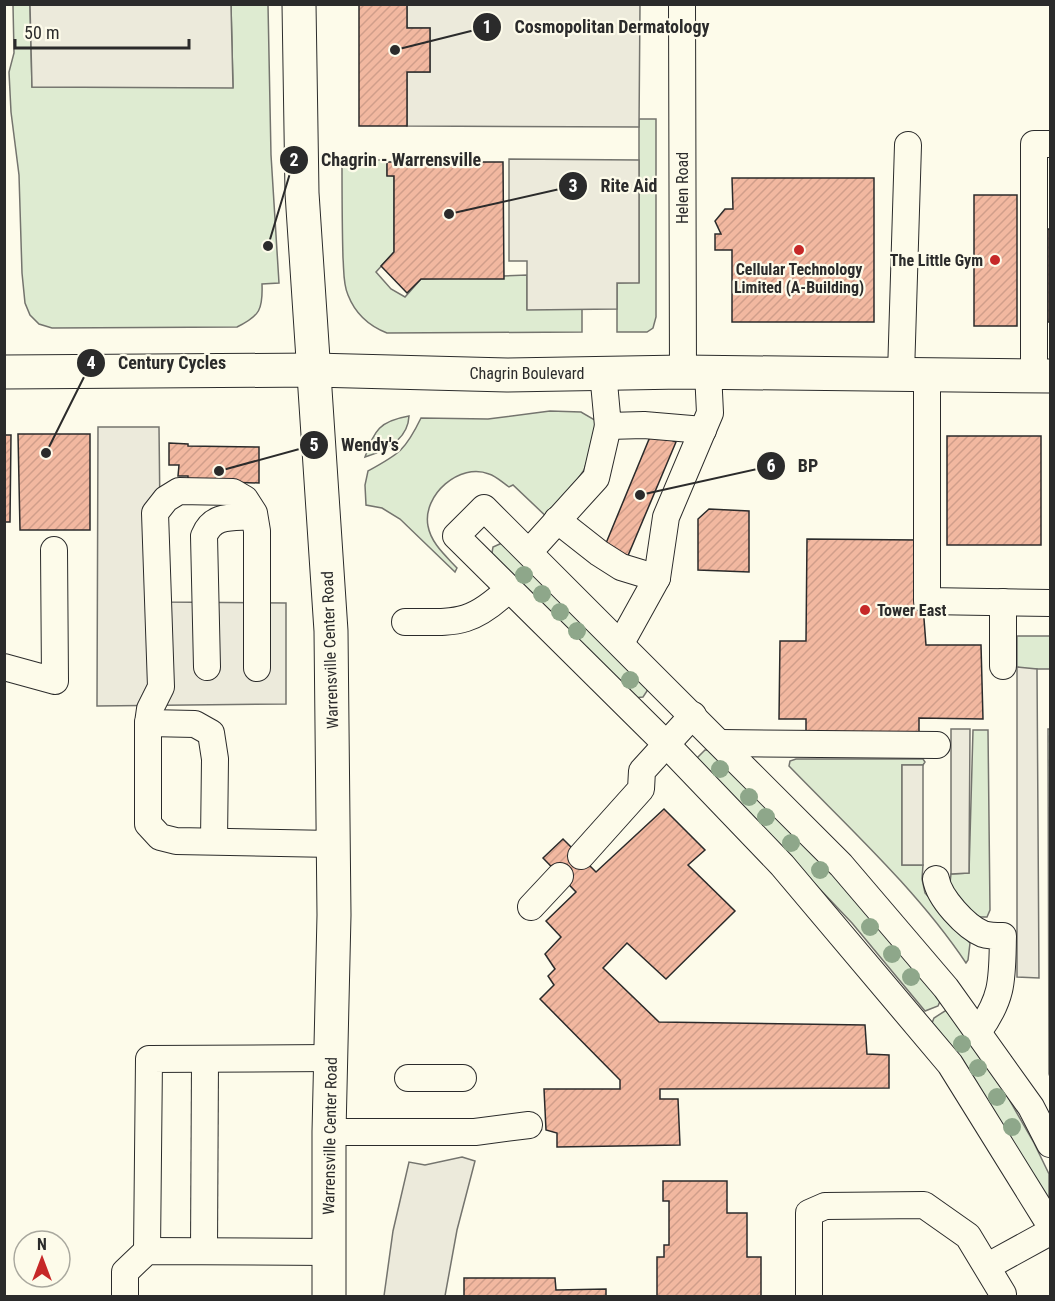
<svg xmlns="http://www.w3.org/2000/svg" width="1055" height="1301" viewBox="0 0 1055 1301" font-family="'Roboto Condensed',sans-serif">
<defs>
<pattern id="cemetery-stones" width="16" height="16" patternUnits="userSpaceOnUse" patternTransform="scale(1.5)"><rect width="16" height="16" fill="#deebd1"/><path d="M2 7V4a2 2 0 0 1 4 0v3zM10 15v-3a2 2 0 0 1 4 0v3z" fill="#bfcab4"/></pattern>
<pattern id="building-hatch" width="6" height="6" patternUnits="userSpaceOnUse" patternTransform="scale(1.5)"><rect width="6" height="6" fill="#f2b8a0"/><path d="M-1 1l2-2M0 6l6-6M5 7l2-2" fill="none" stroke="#d09e8a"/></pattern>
</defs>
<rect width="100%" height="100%" fill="#fdfbea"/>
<g fill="#deebd1" stroke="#74746e" stroke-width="1.5">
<path d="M13,5H30L32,87H233L231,5H268L271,155L279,283L262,284C263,309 260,316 237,327L52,328L39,324L30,315L25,303L22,273L19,175L11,112L9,72L14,53Z"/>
<polygon points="639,119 656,119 656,317 653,328 647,332 617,332 617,283 639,282"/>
<path d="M342,160H387V175L394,176V252L376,272L391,289L405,297L421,279L527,275V309H582V332L387,333C369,326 355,313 348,295C343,284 344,270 343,258C342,225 342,192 342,160Z"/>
<path d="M550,411L581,412L600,423L584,470L550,520L513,485L509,487C503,483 496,476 489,474C460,462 422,495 428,526C431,543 445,555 457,568L455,572L400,519L382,508L366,505L365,485L368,471C399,454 405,451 421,418L488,419Z"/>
<path d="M409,416C408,440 385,451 365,457C374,430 380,421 409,416Z"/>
<polygon points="502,543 647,685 647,691 643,697 634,698 491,558 493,547"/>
<polygon points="1017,636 1050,636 1050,669 1024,669 1017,667"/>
<polygon points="973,730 988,730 990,910 987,917 980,917 974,915 952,889 950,883 951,874 969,873"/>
<polygon points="705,750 713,750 843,882 941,999 938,1006 925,1011 852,923 696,759"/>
<path d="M796,759H923L925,762L923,765H902V865H923L922,879L925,893L970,943L968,960L966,963C917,890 850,829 789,766L790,761Z"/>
<polygon points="948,1009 1006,1094 1034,1143 1049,1174 1049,1199 1046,1198 932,1023 934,1018"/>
</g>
<polygon fill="url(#cemetery-stones)" stroke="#74746e" stroke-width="1.5" points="1048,729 1050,729 1050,1077 1049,1074"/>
<g fill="#eceadb" stroke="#74746e" stroke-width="1.5">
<polygon points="30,5 231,5 233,88 32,87"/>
<polygon points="407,5 640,5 639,127 407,126 407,72 430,72 430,28 407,28"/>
<polygon points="509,159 639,160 639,283 617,283 617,309 527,310 527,261 509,261"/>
<polygon points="98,427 159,427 161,602 286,603 286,704 97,706"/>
<polygon points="1017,667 1037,669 1039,978 1017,977"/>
<polygon points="951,729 970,729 969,873 951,874"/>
<rect x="902" y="765" width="21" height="100"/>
<polygon points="462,1157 475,1161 457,1230 445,1296 384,1296 393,1231 409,1162 425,1165"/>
</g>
<g fill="url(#building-hatch)" stroke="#2b2b2b" stroke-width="1.5">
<polygon points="359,4 407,4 407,28 430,28 430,72 407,72 407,126 359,126"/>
<polygon points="387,162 503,162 504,279 421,279 407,293 381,266 394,252 394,176 387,176"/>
<polygon points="732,178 874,178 874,322 732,322 732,250 715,250 715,234 721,234 715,221 725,209 733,209"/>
<rect x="974" y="195" width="43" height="131"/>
<rect x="1048" y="229" width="2" height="93"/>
<polygon points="652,432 676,442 627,558 604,548"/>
<polygon points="18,434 90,434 90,530 20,530"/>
<polygon points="4,435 11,435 10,522 4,522"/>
<rect x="947" y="436" width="94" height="109"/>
<polygon points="169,443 188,444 188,446 259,447 259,483 225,482 188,485 188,476 178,476 179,465 169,465"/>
<polygon points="709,509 749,511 749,572 698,570 698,519"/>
<polygon points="807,539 918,540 926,645 981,645 983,719 919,718 919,736 806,735 806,719 779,719 780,641 806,641"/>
<polygon points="664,809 705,850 688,865 735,911 666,979 627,943 603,968 659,1022 865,1025 867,1054 889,1055 889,1088 660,1089 660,1099 678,1099 680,1145 557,1147 557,1133 546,1130 544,1089 620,1089 620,1080 540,999 554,985 548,976 555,969 545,954 561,937 546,921 576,892 543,858 563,839 596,872"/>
<polygon points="663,1181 727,1181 727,1213 747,1213 747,1257 761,1257 761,1296 657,1296 657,1257 664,1257 664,1245 669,1245 669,1201 663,1201"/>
<polygon points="464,1278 555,1278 556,1290 606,1289 606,1296 464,1296"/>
</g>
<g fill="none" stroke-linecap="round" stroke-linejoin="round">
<defs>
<g id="minor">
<polyline points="682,4 683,372"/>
<polyline points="603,372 608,426 644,425 703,430"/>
<polyline points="901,374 908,145"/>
<polyline points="927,375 927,601 1050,603"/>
<polyline points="1034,376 1034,144 1050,144"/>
<polyline points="557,520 599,553 621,567 657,578"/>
<polyline points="529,552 596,478 608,426"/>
<polyline points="1003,602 1003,666"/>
<path d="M405,622C456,622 470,626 509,589"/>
<polyline points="621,643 657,578 666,517 710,413 708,372"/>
<polyline points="4,667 55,681 54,550"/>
<path d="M207,667L204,536C213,513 234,518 254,516"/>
<polyline points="257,668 257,531 254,513 245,499 233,492 179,491 166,499 155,513 161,687 150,709 148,723 148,824 160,837 176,841 333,844"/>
<polyline points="148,723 195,724 211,733 215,759 214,841"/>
<polyline points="721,743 937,745"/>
<polyline points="581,856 641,789 642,771 693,715"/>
<path d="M936,879C939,898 966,927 983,934C989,936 996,936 1003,936C1002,978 1004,997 978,1032"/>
<polyline points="531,907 560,876"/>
<polyline points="408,1078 463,1078"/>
<polyline points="329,1132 475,1132 529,1125"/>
<polyline points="1050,1144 1031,1107 946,988 841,865 484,508 456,536 666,744 782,865 950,1064 1050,1225"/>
<polyline points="147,1251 149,1059 331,1058"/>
<polyline points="204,1251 205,1059"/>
<polyline points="988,1266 1050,1232"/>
<polyline points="125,1296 125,1272 147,1251 329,1252"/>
<polyline points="809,1296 809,1213 825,1206 924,1205 968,1236 1003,1294"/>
</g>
<g id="major">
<polyline points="299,4 302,193 331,631 334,915 329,1132 329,1296"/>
<polyline points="4,372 314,370 507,375 683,372 1050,376"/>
</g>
</defs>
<use href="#minor" stroke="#2b2b2b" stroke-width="28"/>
<use href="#major" stroke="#2b2b2b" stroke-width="35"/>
<use href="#minor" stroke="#fdfbea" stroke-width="26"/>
<use href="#major" stroke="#fdfbea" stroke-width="33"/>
</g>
<g fill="#8ea78a">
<circle cx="524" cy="575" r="9"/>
<circle cx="542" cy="594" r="9"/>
<circle cx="560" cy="612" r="9"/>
<circle cx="577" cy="631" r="9"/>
<circle cx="630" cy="680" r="9"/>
<circle cx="720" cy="769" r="9"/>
<circle cx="749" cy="797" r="9"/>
<circle cx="766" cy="817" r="9"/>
<circle cx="791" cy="843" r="9"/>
<circle cx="820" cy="870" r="9"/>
<circle cx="870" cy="927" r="9"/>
<circle cx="892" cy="954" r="9"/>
<circle cx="911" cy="977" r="9"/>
<circle cx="962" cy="1044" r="9"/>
<circle cx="978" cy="1068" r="9"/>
<circle cx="997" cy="1097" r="9"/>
<circle cx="1012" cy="1127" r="9"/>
</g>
<g fill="#c62828" stroke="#fdfbea" stroke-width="2">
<circle cx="799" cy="250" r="6"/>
<circle cx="995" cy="260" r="6"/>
<circle cx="865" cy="610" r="6"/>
</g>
<g text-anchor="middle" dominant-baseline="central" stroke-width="4.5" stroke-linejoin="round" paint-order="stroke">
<g font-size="16" fill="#2b2b2b" stroke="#fdfbea">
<text transform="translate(682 188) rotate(-90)">Helen Road</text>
<text x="527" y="373">Chagrin Boulevard</text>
<text transform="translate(330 650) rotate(-92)">Warrensville Center Road</text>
<text transform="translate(330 1136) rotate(-89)">Warrensville Center Road</text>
</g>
<g font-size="16" font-weight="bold" fill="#2b2b2b" stroke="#fdfbea" text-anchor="end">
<text x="983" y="260">The Little Gym</text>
<text x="799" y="269" text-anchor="middle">Cellular Technology<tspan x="799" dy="18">Limited (A-Building)</tspan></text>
<text x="877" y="610" text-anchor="start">Tower East</text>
</g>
</g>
<path fill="none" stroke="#2b2b2b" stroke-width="2" d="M395 50L487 27M268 246L294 160M449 214L573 186M46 453L91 363M219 471L314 445M640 495L771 466"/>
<g fill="#2b2b2b" stroke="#fdfbea" stroke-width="2">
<circle cx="395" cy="50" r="6"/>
<circle cx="268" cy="246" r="6"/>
<circle cx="449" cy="214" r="6"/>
<circle cx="46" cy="453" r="6"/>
<circle cx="219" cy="471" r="6"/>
<circle cx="640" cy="495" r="6"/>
<circle cx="487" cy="27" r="15"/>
<circle cx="294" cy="160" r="15"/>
<circle cx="573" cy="186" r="15"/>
<circle cx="91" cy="363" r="15"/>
<circle cx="314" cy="445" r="15"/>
<circle cx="771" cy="466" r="15"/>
</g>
<g font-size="18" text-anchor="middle" font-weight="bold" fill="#fff">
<text x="487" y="33">1</text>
<text x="294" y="166">2</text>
<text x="573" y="192">3</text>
<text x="91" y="369">4</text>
<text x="314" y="451">5</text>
<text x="771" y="472">6</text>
</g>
<g font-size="18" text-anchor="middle" font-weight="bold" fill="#2b2b2b" stroke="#fdfbea" stroke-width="4.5" stroke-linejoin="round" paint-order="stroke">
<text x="612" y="33">Cosmopolitan Dermatology</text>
<text x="401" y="166">Chagrin - Warrensville</text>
<text x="629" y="192">Rite Aid</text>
<text x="172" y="369">Century Cycles</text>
<text x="370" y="451">Wendy's</text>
<text x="808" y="472">BP</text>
</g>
<rect width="1055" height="1301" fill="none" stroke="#2b2b2b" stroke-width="12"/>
<g transform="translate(42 1259)"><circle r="28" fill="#fdfbea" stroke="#a9a89e" stroke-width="1.5"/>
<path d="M0-4.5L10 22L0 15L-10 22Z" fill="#c62828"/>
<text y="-9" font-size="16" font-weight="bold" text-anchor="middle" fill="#2b2b2b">N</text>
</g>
<path d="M15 39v9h174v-9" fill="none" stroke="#2b2b2b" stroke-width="3"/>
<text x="24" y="39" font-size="18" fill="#2b2b2b" stroke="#fdfbea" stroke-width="4.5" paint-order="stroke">50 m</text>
</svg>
